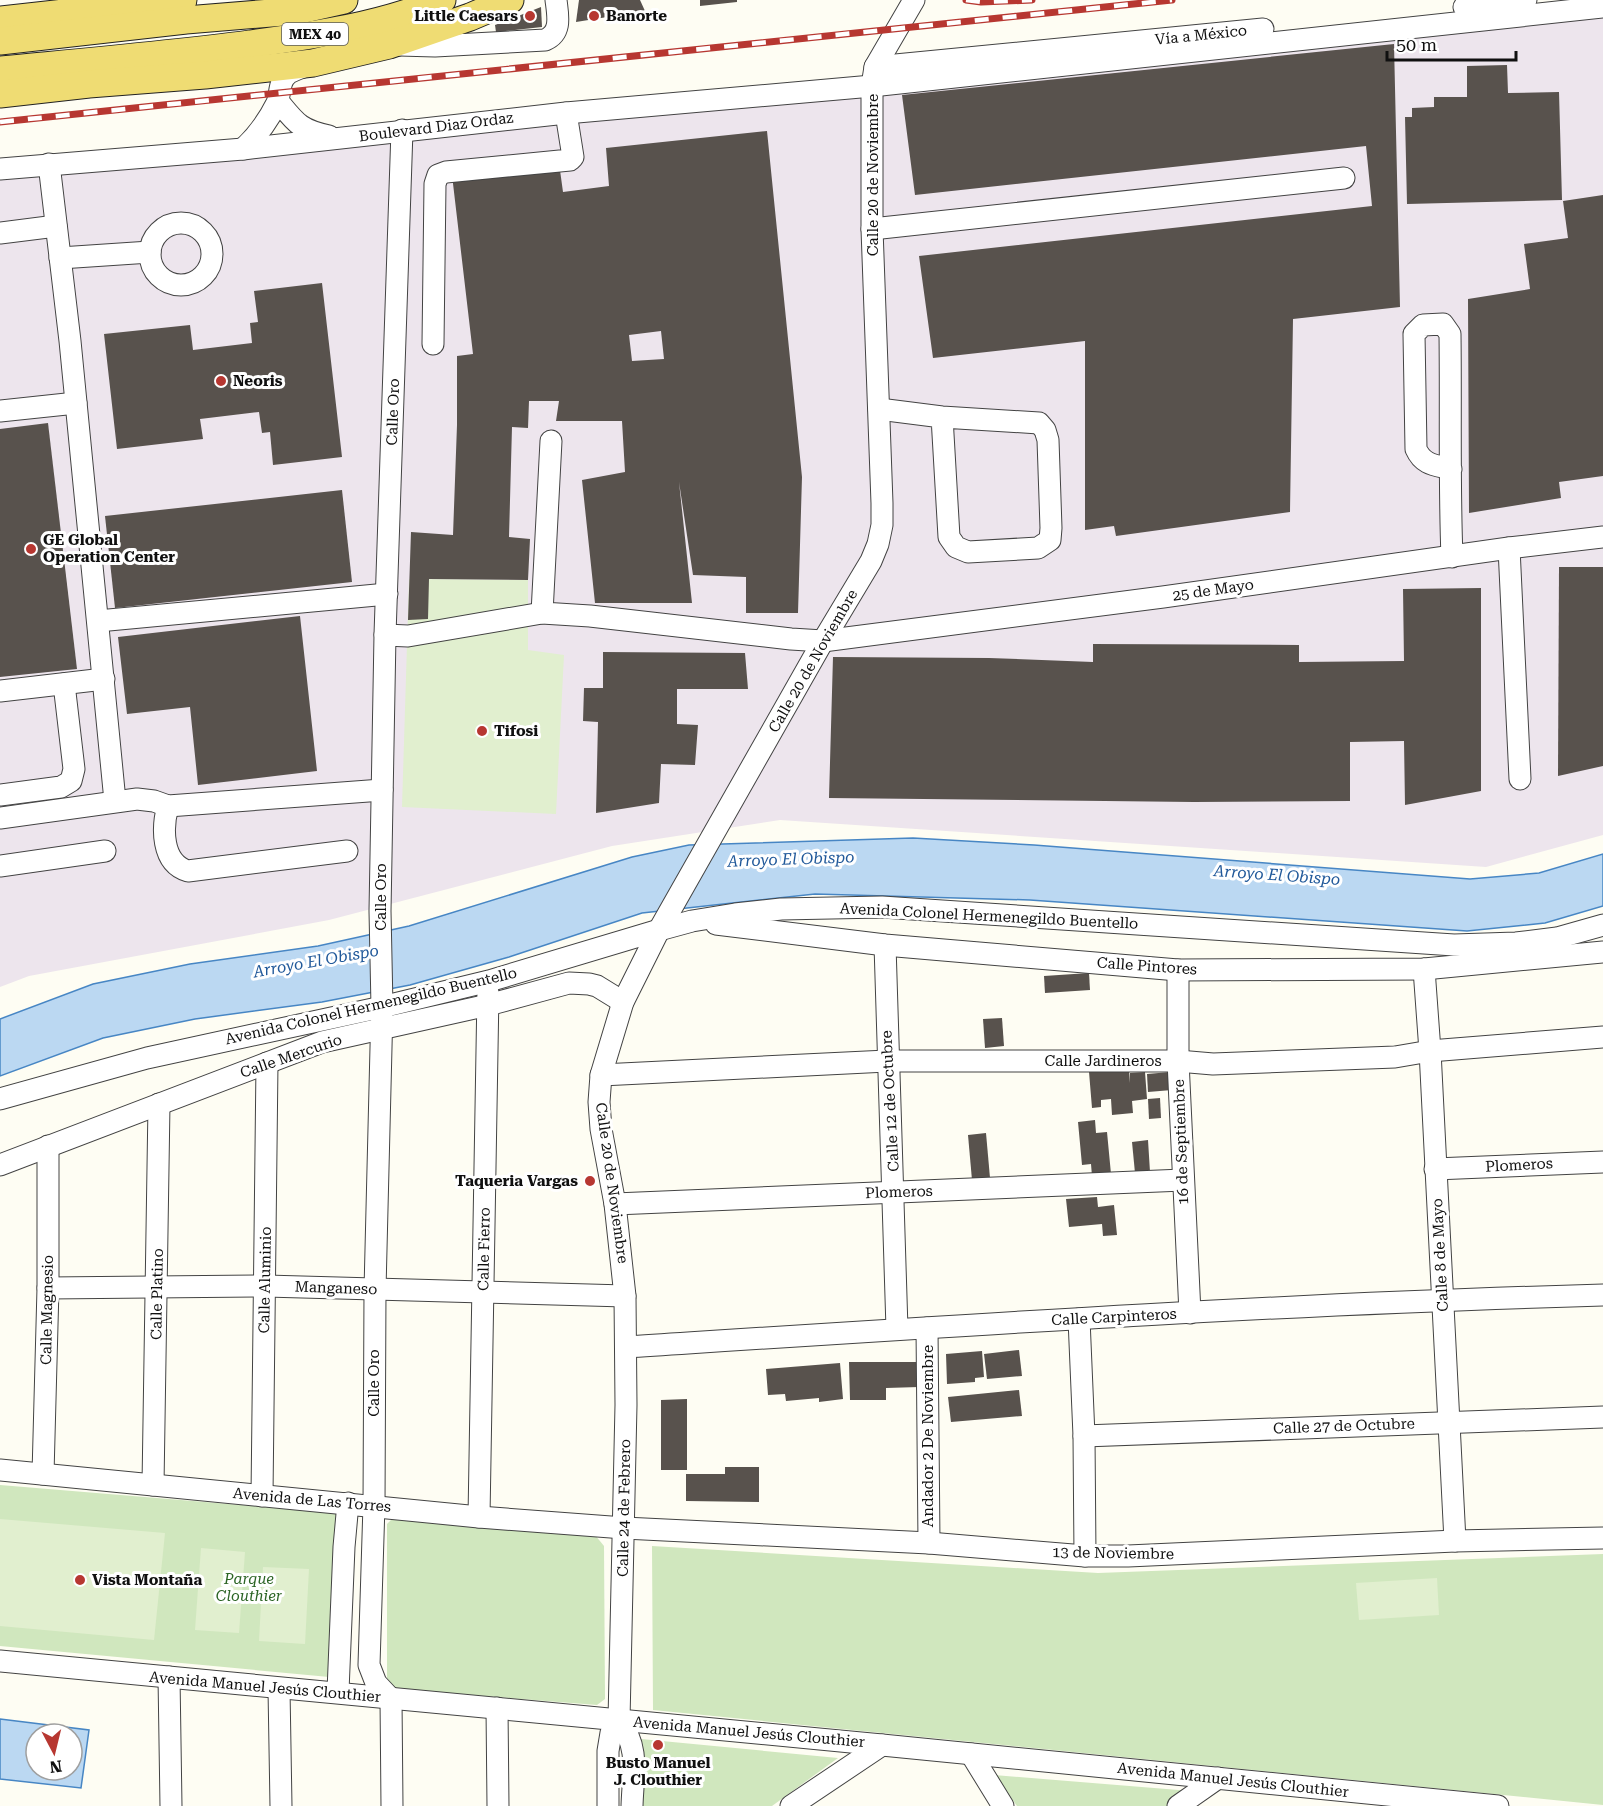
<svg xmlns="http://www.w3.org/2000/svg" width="1603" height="1806" viewBox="0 0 1603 1806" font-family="'Roboto Serif',serif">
<rect width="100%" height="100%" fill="#fefdf3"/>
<polygon fill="#ede5ed" points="1603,17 1603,835 1486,867 780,820 612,846 329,920 29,976 0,987 0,178"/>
<g fill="#d0e7be">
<polygon points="0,1485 337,1513 329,1677 0,1646"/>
<polygon points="395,1516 595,1535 604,1546 605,1699 597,1705 396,1689 387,1678 387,1524"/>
<polygon points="652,1546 1098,1573 1603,1554 1603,1805 653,1710"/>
<polygon points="641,1739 838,1758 772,1806 642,1806"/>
<polygon points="994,1775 1191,1791 1167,1806 1017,1806"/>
</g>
<g fill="#e1efcf">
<polygon points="409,579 528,580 528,650 564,655 556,814 402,807"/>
<polygon points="0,1519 165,1533 154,1640 0,1626"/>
<polygon points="201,1548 245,1552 239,1633 195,1630"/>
<polygon points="263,1567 309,1569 305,1644 259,1641"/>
<polygon points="1437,1578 1439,1615 1359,1620 1356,1583"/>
</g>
<g fill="#bbd8f2" stroke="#4786c4" stroke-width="1.5" fill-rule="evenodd">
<polygon points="913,838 1034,845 1470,879 1539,873 1603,854 1603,906 1545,923 1467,931 1030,900 815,894 642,913 509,957 410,985 322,1002 195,1019 103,1038 0,1076 0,1019 93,984 190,964 318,946 409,926 632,857 689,845"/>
<path d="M0,1719L89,1730L81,1788L0,1779ZM36,1734H72V1770H36Z"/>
</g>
<g fill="#58524d" fill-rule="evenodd">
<polygon points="579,0 640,0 645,11 576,22"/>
<polygon points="700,0 737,0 737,2 700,6"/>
<polygon points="541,7 542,27 496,32 495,25"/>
<polygon points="1394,44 1400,307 1293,319 1290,512 1116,536 1114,526 1085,530 1085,341 933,358 919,256 1372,206 1366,146 915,195 902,95"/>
<polygon points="1507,65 1508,93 1559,92 1562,200 1407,204 1405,117 1412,117 1412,108 1434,107 1434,97 1467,97 1467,66"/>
<path d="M767,131L802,477L798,613H746V577L693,575L679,482L692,603H595L582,480L625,472L622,421H556L559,401H529L528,428L512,427L509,537L530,539L528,580L429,579L428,619L408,620L411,532L453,535L457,425V356L473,354L452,175L559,163L563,192L609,186L606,148ZM661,331L664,359L632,361L629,335Z"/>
<polygon points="1603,195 1603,476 1559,482 1561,498 1469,513 1468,299 1530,289 1524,244 1568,238 1563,201"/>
<polygon points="322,283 342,457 273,465 270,432 262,433 259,412 200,419 203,439 117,449 104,334 190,325 193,350 252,343 250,323 258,322 254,291"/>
<polygon points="48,423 77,669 0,677 0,429"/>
<polygon points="342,490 352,582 115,608 105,516"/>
<polygon points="1559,567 1603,567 1603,766 1558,776"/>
<polygon points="1481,588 1481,791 1405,805 1404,741 1350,742 1350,801 1194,802 829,798 833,657 989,658 1093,662 1093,644 1299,645 1299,662 1404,661 1403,589"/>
<polygon points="300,616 317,771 198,785 190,707 127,714 118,637"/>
<polygon points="603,652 745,653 748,689 677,689 677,724 698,725 695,765 661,764 659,803 596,813 598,722 583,721 584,688 603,688"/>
<polygon points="1089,973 1090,990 1045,993 1044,976"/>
<polygon points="1002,1018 1004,1046 985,1048 983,1019"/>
<polygon points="1129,1069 1130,1083 1130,1073 1145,1072 1147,1099 1132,1101 1133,1113 1112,1115 1111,1099 1101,1100 1101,1107 1092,1108 1089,1072"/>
<polygon points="1170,1072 1172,1090 1148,1092 1147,1074"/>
<polygon points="1160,1098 1161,1118 1149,1119 1148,1099"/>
<polygon points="1095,1120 1096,1133 1107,1132 1111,1174 1092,1176 1091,1164 1082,1165 1078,1122"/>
<polygon points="986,1133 990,1178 972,1180 968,1135"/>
<polygon points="1148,1140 1150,1172 1135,1173 1132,1142"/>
<polygon points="1097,1197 1098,1207 1114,1205 1117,1235 1103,1236 1102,1224 1069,1227 1066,1199"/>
<polygon points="1019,1350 1022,1376 987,1379 984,1354"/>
<polygon points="982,1351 984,1377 975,1378 975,1382 947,1384 946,1354"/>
<polygon points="849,1362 919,1362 919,1387 886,1388 886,1400 850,1400"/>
<polygon points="840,1363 843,1399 819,1402 819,1398 786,1401 785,1394 768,1395 766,1369"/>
<polygon points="1019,1390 1022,1416 951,1422 948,1397"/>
<polygon points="687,1399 687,1470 661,1470 661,1400"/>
<polygon points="725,1467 759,1467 759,1502 686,1501 686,1474 725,1474"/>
</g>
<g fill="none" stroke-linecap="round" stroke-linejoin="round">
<defs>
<g id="minor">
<polyline points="1464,7 1526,0"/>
<path d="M399,45L435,46L545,40C562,33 558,16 556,0"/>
<polyline points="875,67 1263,29"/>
<path d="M278,101C296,123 300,130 329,136"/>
<path d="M243,149C257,136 268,121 277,103C281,93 278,81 289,73C294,70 301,68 306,66"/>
<polyline points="49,164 70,341 115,801"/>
<polyline points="0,169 243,149 566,113 872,86 1603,7"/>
<circle cx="181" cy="254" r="31"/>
<polyline points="872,229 1344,178"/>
<polyline points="0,233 56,226"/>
<polyline points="60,258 150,252"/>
<polyline points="433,344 435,184 438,175 446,172 570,160 573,157 566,113"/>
<polyline points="879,409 942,417 1039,423 1045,430 1048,440 1051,528 1050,540 1038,548 968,552 956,547 949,537 942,417"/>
<polyline points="0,411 76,403"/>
<polyline points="551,441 542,613 590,616 791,639 823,641 1163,597 1509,548 1603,537"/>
<path d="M1451,469C1435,465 1423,465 1416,449L1414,334L1423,325L1443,324L1450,334C1451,408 1449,483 1452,557"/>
<polyline points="1509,548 1520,779"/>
<polyline points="98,621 387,594"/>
<polyline points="385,635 408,636 542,613"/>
<polyline points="0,691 104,679"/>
<polyline points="0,795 61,787 71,781 74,769 64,684"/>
<path d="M168,806C162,827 161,863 188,871L347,851"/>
<polyline points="0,818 137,799 154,801 168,806 382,790"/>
<polyline points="0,866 105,851"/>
<polyline points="716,924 885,945 1178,970 1424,969 1603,952"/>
<path d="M885,945C888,1073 894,1201 897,1329"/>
<polyline points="1424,969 1430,1051 1455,1541"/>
<polyline points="1178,970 1178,1061 1190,1313"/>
<polyline points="601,1075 887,1061 1178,1061 1213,1064 1395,1057 1430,1051 1603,1037"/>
<polyline points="0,1099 147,1058 382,1007 489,981 659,930 692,921 735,914 781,909 882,907 1454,945 1516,943 1557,938 1603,925"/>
<polyline points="0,1165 322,1042 488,1005 569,983 589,984 597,986 623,1002"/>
<polyline points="1435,1169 1603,1162"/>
<polyline points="615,1204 1183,1180"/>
<polyline points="48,1288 266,1286 625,1296"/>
<polyline points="1079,1319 1084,1436 1085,1556"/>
<polyline points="927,1328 929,1543"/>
<path d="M626,1347C951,1326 1277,1304 1603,1295"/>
<polyline points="1084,1436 1603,1417"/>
<polyline points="0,1470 479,1517 624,1528 929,1543 1085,1556 1128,1556 1455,1541 1603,1538"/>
<polyline points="43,1474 48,1288 48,1146"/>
<polyline points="153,1485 159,1104"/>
<polyline points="262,1496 267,1063"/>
<polyline points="479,1517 488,992"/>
<polyline points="0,1661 882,1745 1498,1806"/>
<polyline points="169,1677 171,1806"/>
<polyline points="279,1689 281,1806"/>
<polyline points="338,1691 344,1547 348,1503"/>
<polyline points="391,1699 376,1683 369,1665 374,1505 375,1290 382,1007 380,911 385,635 402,130"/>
<polyline points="391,1699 392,1806"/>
<polyline points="497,1708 498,1806"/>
<polyline points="619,1720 626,1405 625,1296 615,1204 601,1129 599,1102 601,1075 623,1002 659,930 823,641 871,561 878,544 882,525 882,503 872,229 872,86 875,67 914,0"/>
<path d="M619,1720C640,1748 633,1773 632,1806"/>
<polyline points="971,1754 1003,1806"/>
<polyline points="608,1806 608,1751 611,1733 619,1720"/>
<polyline points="791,1806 882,1745"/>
<polyline points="1178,1806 1218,1778"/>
</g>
<g id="major">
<polyline points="0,20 183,0"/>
<polyline points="0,41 186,20 295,11 344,0"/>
<path d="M0,70C84,62 167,55 250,44C315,35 381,26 442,0"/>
<polyline points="0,94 89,84 205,75 313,63 389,45 470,17 510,0"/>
</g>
</defs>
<use href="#minor" stroke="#434343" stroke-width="23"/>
<use href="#major" stroke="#212121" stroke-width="29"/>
<use href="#minor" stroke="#fff" stroke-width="21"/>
<use href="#major" stroke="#efdc73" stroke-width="27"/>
<defs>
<g id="rail">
<polyline points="966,0 981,2 1032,0"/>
<polyline points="0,122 1172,0"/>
</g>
</defs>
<use href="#rail" stroke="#b73731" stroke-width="7"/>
<use href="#rail" stroke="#fff" stroke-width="4.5" stroke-dasharray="14" stroke-linecap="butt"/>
</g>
<g fill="#b73731" stroke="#fff" stroke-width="2">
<circle cx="530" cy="16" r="6"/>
<circle cx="594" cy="16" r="6"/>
<circle cx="221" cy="381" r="6"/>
<circle cx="31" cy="549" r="6"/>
<circle cx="482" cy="731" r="6"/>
<circle cx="590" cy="1181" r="6"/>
<circle cx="80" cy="1580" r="6"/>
<circle cx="658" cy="1745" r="6"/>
</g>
<g text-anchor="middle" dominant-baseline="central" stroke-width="6" stroke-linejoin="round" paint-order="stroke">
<rect fill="#fff" stroke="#585858" stroke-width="1.5" x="282" y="23" width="66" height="22" rx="4.5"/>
<g font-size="14" font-weight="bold" fill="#101010">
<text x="315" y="34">MEX 40</text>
</g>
<g font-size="15" font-weight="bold" fill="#101010" stroke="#fff" text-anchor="start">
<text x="518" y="16" text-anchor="end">Little Caesars</text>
<text x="606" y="16">Banorte</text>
<text x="233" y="381">Neoris</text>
<text x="43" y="540">GE Global<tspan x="43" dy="17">Operation Center</tspan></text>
<text x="494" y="731">Tifosi</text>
<text x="578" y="1181" text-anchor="end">Taqueria Vargas</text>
<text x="92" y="1580">Vista Montaña</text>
<text x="658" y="1763" text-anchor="middle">Busto Manuel<tspan x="658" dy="17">J. Clouthier</tspan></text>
</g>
<g font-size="15" fill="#101010" stroke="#fff">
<text transform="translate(1201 35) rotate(-6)">Vía a México</text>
<text transform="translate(436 127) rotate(-7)">Boulevard Diaz Ordaz</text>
<text transform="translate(873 175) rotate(-90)">Calle 20 de Noviembre</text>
<text transform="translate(393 412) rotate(-88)">Calle Oro</text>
<text transform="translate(1213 590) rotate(-8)">25 de Mayo</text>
<text transform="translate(813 661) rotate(-60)">Calle 20 de Noviembre</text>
<text transform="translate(381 897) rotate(-90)">Calle Oro</text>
<text transform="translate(989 916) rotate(3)">Avenida Colonel Hermenegildo Buentello</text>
<text transform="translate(1147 966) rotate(4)">Calle Pintores</text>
<text transform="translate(371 1006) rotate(-13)">Avenida Colonel Hermenegildo Buentello</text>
<text transform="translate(291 1056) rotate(-19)">Calle Mercurio</text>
<text x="1103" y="1061">Calle Jardineros</text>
<text transform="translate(890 1101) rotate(-93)">Calle 12 de Octubre</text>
<text transform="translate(1181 1142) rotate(-92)">16 de Septiembre</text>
<text transform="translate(1519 1165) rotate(-3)">Plomeros</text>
<text transform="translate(612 1183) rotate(82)">Calle 20 de Noviembre</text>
<text transform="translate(899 1192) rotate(-2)">Plomeros</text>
<text transform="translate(484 1249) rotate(-89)">Calle Fierro</text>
<text transform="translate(1440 1255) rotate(-93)">Calle 8 de Mayo</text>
<text transform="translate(265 1280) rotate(-89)">Calle Aluminio</text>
<text transform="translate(336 1288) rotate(2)">Manganeso</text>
<text transform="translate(157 1294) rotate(-89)">Calle Platino</text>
<text transform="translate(47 1310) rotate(-89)">Calle Magnesio</text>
<text transform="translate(1114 1317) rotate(-3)">Calle Carpinteros</text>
<text transform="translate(374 1383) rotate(-90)">Calle Oro</text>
<text transform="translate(1344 1426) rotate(-2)">Calle 27 de Octubre</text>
<text transform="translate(928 1436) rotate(-90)">Andador 2 De Noviembre</text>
<text transform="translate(312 1500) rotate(5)">Avenida de Las Torres</text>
<text transform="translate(624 1508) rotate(-89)">Calle 24 de Febrero</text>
<text transform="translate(1113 1553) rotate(1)">13 de Noviembre</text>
<text transform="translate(265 1687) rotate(5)">Avenida Manuel Jesús Clouthier</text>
<text transform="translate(749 1732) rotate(5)">Avenida Manuel Jesús Clouthier</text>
<text transform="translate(1233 1780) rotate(6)">Avenida Manuel Jesús Clouthier</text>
</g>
<g font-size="15" font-style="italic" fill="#2b6424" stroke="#fff">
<text x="249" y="1579">Parque<tspan x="249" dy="17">Clouthier</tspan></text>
</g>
<g font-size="16" font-style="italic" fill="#21599a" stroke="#fff">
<text transform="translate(791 859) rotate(-2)">Arroyo El Obispo</text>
<text transform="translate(1277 875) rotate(4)">Arroyo El Obispo</text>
<text transform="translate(316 961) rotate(-10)">Arroyo El Obispo</text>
</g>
</g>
<g transform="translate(54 1752) rotate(173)"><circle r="28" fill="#ffffff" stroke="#9f9f9f" stroke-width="1.5"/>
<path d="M0-4.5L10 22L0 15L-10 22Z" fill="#b73731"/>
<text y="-9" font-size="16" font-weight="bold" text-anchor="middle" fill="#101010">N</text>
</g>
<path d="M1387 51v9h129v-9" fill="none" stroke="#101010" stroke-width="3"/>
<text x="1396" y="51" font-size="18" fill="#101010" stroke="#ffffff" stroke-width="4.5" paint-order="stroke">50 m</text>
</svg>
